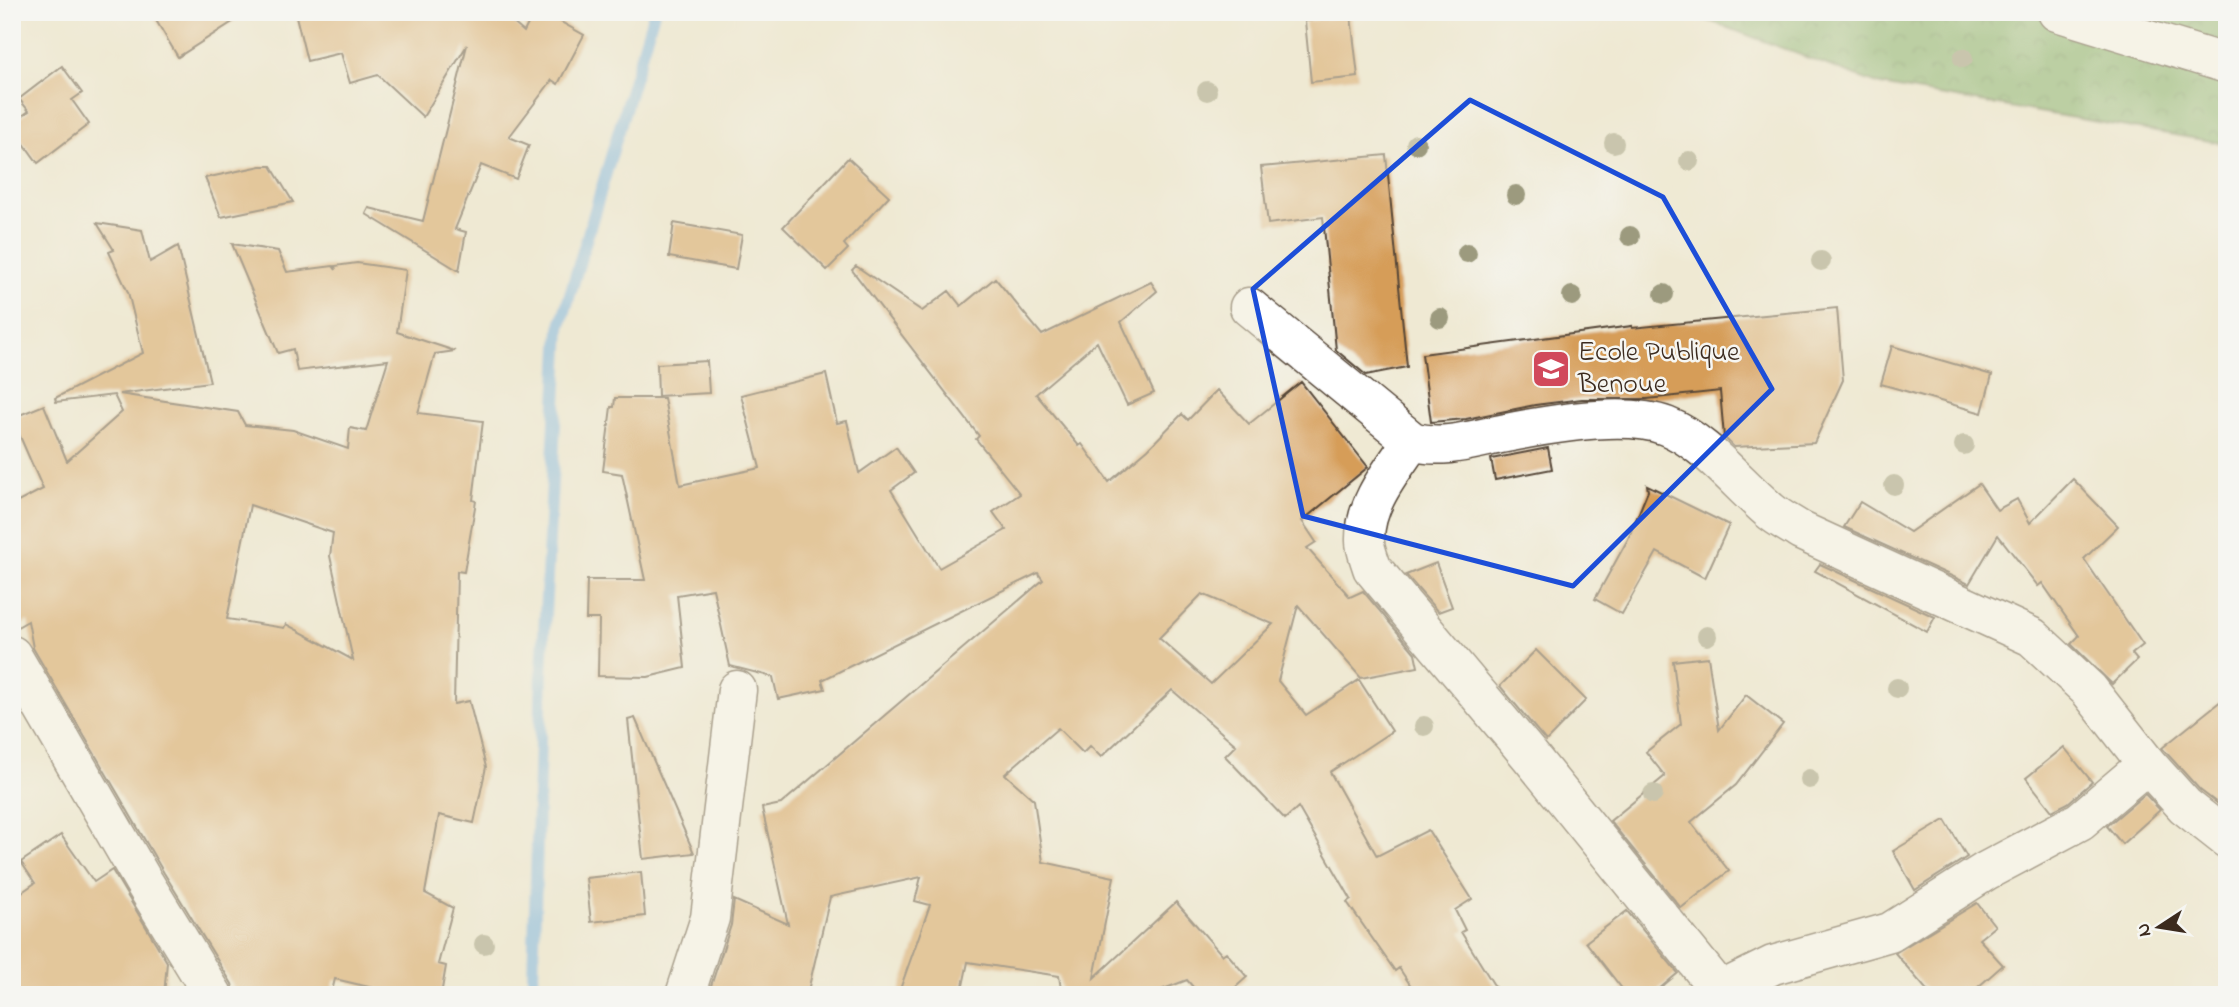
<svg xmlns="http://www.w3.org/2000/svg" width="2239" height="1007" viewBox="0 0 2239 1007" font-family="'Indie Flower',sans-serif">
<defs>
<pattern id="forest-crowns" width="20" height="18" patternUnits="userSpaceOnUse" patternTransform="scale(1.75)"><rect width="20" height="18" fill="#7eaf68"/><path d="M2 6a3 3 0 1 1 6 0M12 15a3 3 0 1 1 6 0" fill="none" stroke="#688f55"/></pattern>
</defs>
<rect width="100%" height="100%" fill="#f6f6f2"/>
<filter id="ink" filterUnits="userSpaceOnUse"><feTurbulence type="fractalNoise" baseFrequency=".0143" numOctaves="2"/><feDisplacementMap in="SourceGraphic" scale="14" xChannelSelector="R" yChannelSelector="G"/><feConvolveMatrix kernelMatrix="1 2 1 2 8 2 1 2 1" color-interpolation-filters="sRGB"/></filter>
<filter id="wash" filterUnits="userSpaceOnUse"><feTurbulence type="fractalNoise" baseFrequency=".00686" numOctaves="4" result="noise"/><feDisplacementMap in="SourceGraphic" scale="28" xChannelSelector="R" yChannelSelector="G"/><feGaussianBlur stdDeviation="1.57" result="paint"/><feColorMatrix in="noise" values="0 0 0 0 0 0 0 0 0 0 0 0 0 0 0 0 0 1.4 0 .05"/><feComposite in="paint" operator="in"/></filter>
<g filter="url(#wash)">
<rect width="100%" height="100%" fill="#efe9d3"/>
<polygon fill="url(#forest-crowns)" stroke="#5c6c43" stroke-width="2" points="1686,12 2227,12 2227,144 1880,85"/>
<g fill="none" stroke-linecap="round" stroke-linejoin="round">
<polyline stroke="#72b1e6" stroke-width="12" points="529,995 533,979 542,672 560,328 654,12"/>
</g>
<g id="blocks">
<g fill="#d69d58" fill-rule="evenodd">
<polygon points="151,12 248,12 178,57"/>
<polygon points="295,12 500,12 524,32 534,12 543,12 584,35 558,84 552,80 509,137 529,145 516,179 481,165 455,229 466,232 459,271 366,214 369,208 423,221 467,45 423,117 378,75 350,83 341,53 307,61"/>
<polygon points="1351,16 1358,77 1311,82 1305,21"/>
<polygon points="62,66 82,93 72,100 89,124 38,163 12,127 12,123 29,111 19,99"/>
<polygon points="1386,155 1407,367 1366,375 1336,350 1323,217 1268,224 1261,167"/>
<polygon points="848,158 889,196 844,244 848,249 827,270 783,227"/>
<polygon points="261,166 271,166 293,202 221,217 205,178"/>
<path d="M97,223L142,230L150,262L178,246L210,382L119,394L238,412L245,425L293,430L348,449L350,428L366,431L388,360L297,371L293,349L278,353L232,244L278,251L287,272L333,266L336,270L335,266L357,263L406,270L397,332L455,351L435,354L418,413L483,421L473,500L476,501L464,572L457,571L454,704L469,701L486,767L474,823L439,815L425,893L453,908L438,964L446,966L441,995H403L335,979L331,995H235L232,984L164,873L33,648L28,621L12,630V505L43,489L12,418L44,405L67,461L122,412L114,395L56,402L55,398L143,353L128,292L109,252L114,250ZM250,505L333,533L330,556L353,660L286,624L284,628L227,619Z"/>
<polygon points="674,223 742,235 736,269 669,257"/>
<path d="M856,266L922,311L949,291L961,306L995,278L1042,335L1151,282L1157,291L1121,322L1154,393L1127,405L1097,342L1036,394L1079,446L1082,444L1109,482L1148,449L1182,414L1188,420L1217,390L1249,424L1301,382L1368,467L1302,521L1316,542L1307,548L1350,597L1363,591L1415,653L1418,667L1361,678L1298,605L1278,681L1306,715L1359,680L1392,731L1330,772L1377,856L1428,830L1472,899L1455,910L1465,930L1461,932L1500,995H1417L1399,968L1395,971L1347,902L1351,899L1298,807L1285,819L1225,756L1236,745L1172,690L1101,757L1090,746L1083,753L1058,728L1005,774L1034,800L1043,862L1114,877L1094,978L1176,902L1222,955L1226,952L1247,977L1227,995H1200L1187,980L1148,995H1062L1059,976L968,962L961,995H898L930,905L915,901L921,877L830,897L807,995H708L731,925L734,900L788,924L762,808L781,804L1043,580L1038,573L822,680L825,689L778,699L773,677L730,666L713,589L677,595L685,668L648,677L598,676L599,619H586L587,580H645L622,474L603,471L611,407H614L615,398H664L680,485L760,468L741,395L826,374L837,423L847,421L859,473L896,447L914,473L891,490L939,568L1006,530L993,512L1020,494L976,439L979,436L852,270ZM1202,594L1273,624L1211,684L1159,638Z"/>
<polygon points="1837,308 1843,380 1814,443 1734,447 1724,437 1720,391 1647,399 1582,399 1535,405 1466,419 1431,422 1422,354 1632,326 1632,328"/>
<polygon points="1892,346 1992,375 1982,413 1881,384"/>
<polygon points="707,361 709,393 658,396 657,364"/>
<polygon points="1548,448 1552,469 1495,480 1491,459"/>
<polygon points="2073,479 2118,526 2084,559 2143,645 2132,654 2137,660 2112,684 2071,644 2079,636 2042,583 2038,586 1998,535 1969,584 1844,527 1860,502 1910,532 1979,484 1997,510 2017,499 2030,523"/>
<polygon points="1647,485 1729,525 1705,578 1657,552 1622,614 1595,599 1628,539 1648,491"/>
<polygon points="1436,563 1452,607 1438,612 1406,575"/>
<polygon points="1820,564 1935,617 1927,632 1815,571"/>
<polygon points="1536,650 1586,700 1546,741 1500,686"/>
<polygon points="1708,657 1719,730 1746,695 1783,724 1736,785 1691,822 1729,871 1681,908 1610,821 1665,776 1646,752 1681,724 1673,661"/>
<polygon points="2227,696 2227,801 2221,806 2200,790 2162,748"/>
<polygon points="635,718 694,853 643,859 628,720"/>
<polygon points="2064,747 2092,782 2068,803 2052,811 2026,778"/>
<polygon points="2145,794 2160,810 2122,844 2107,826"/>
<polygon points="1945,820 1967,857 1915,890 1893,851"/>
<polygon points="61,835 94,882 112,870 167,962 164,995 12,995 12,899 35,883 21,862"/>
<polygon points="641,872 645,916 591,922 586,878"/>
<polygon points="1977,903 1995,926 1979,939 2003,965 1969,995 1931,995 1895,953"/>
<polygon points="1627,911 1678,973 1652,995 1627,995 1586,942"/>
</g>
</g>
</g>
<g filter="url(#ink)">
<use href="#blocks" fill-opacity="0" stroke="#564739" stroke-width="2"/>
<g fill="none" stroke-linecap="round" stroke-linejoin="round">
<defs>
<g id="minor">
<path d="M1249,307L1412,441C1441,450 1472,440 1501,434C1544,425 1625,410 1666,426C1705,441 1737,483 1769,510C1778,518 1790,524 1801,531L2032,637L2089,690L2147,764L2185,806L2227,839"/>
<path d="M1412,441C1392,471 1364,503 1365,541C1365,550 1370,560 1372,568L1530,756L1709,977L1720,995"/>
<polyline points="12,655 145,884 213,995"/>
<polyline points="1718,992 1773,965 1890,932 1986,871 2080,821 2147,764"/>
<polyline points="685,995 710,918 737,690"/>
</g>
<polyline id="highway" points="2057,12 2227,64"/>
</defs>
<use href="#minor" stroke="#564739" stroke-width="41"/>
<use href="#highway" stroke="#564739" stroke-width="41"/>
<use href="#minor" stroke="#fff" stroke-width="38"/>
<use href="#highway" stroke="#fff" stroke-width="38"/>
</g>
<g fill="#9c9a7e">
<circle cx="1963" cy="58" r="10"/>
<circle cx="1207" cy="91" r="10"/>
<circle cx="1614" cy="143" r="10"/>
<circle cx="1416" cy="144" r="10"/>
<circle cx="1689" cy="161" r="10"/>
<circle cx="1516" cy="195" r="10"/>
<circle cx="1630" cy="236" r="10"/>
<circle cx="1467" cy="253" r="10"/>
<circle cx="1821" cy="261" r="10"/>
<circle cx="1664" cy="294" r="10"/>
<circle cx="1572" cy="296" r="10"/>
<circle cx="1440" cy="318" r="10"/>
<circle cx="1964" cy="445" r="10"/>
<circle cx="1894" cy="485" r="10"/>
<circle cx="1707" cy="636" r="10"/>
<circle cx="1897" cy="688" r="10"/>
<circle cx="1424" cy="726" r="10"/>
<circle cx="1809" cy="779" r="10"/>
<circle cx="1653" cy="794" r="10"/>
<circle cx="484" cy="944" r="10"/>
</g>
</g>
<path d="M0 0H2239V1007H0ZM1470,100L1663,197L1772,389L1573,586L1303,516L1253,289Z" fill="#efe9d3" fill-opacity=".55" fill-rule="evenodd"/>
<path fill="none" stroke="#1d4ed8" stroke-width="5" stroke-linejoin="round" d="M1470,100L1663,197L1772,389L1573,586L1303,516L1253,289Z"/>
<defs>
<symbol id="school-square" viewBox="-11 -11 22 22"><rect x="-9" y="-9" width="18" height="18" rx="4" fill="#d1495b" stroke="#f6f6f2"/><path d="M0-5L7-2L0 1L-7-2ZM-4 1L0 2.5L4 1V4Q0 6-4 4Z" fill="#fff"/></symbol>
</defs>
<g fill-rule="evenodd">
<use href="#school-square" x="1529" y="347" width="44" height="44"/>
</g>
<g text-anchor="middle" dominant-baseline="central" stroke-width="5" stroke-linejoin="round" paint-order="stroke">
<g font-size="28" fill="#3b2a1e" stroke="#f6f6f2" text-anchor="start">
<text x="1578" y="353">Ecole Publique<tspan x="1578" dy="32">Benoue</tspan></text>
</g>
</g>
<rect width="2239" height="1007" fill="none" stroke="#f6f6f2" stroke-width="42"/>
<g transform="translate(2159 927) rotate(258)" stroke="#f6f6f2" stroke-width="5" paint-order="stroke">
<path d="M0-5L12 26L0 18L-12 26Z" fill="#3b2a1e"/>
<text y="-10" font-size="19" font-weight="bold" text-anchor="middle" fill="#3b2a1e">N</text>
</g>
</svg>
